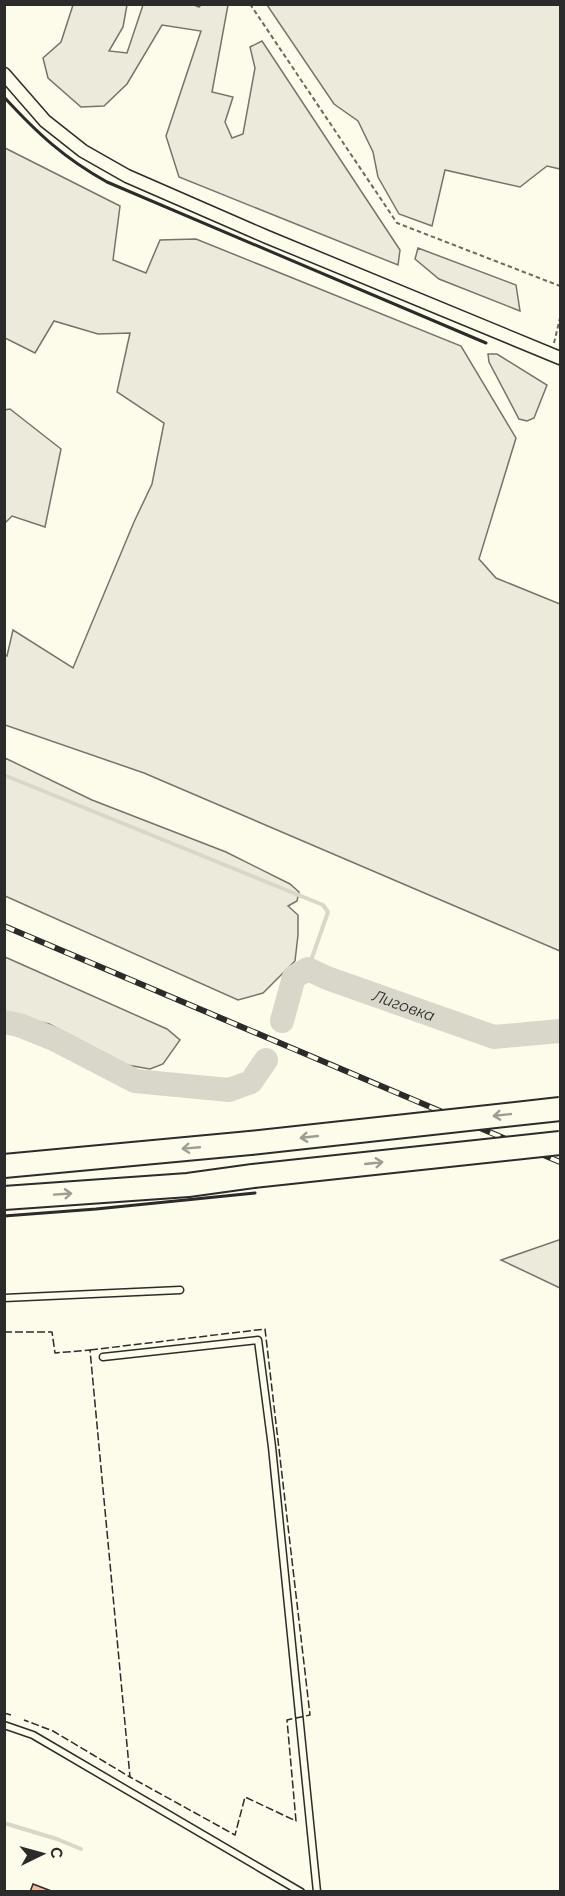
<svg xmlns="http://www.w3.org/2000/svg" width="565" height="1896" viewBox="0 0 565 1896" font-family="Raleway,sans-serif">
<rect width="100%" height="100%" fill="#fdfbea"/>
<g fill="#ecebdb" stroke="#74746e" stroke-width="1.5">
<polygon points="194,5 199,7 201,5 228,5 212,92 233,97 225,122 232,138 243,134 255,68 250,47 262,41 400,250 398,265 179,177 166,136 201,31 162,25 127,84 104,106 81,107 48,78 43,58 61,42 73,5 127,5 123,27 109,51 127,53 143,5"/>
<polygon points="267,5 560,5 560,169 547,166 520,187 445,170 432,226 399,214 378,177 373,152 358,121 334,104"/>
<polygon points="5,148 120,206 113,260 146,273 160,240 196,239 461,346 516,438 479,559 496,578 560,604 560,951 144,773 5,725 5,655 7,656 13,630 73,668 134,522 152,484 164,423 117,392 130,333 98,334 54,321 35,353 5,338"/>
<polygon points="418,248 516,285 520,311 439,279 415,259"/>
<polygon points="488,354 497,354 547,385 534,418 527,421 519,419 489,362"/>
<polygon points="10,409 61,449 45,527 12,516 5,523 4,410"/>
<polygon points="5,758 92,800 226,852 290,884 299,892 297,901 288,906 298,915 298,935 295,961 263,993 238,1000 5,896"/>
<polygon points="5,957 167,1029 180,1040 163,1064 150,1069 127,1065 49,1024 5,1014"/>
<polygon points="560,1238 560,1288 501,1260 559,1240"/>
</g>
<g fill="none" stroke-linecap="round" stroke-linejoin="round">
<g stroke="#d8d7c9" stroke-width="4">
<polyline points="4,775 323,905 328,912 308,969"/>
<polyline points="4,1823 57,1839 81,1849"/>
</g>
<g stroke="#d8d7c9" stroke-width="24">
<path id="s1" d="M282,1021L294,977L308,969L327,978L494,1037L560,1031"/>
<polyline points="4,1022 19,1025 54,1039 135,1081 229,1090 251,1082 266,1060"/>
</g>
</g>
<polygon fill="#f2b8a0" stroke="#2b2b2b" stroke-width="1.5" points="33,1884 54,1892 30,1892"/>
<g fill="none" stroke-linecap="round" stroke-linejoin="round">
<defs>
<g id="lane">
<polyline points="4,1298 180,1290"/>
<polyline points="103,1357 258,1340 272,1447 317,1892"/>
<polyline points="4,1725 33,1735 301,1892"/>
</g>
<polyline id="street" points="4,74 45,121 83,151 127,176 267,237 560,358"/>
<g id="highway">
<polyline points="4,1166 250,1143"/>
<polyline points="4,1198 188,1185 253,1176"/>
</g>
</defs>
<use href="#lane" stroke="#2b2b2b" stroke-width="9"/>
<use href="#street" stroke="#2b2b2b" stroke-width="15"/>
<use href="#highway" stroke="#2b2b2b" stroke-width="26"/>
<g stroke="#6a6964" stroke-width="2" stroke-dasharray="4.5 3" stroke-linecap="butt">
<polyline points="250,4 397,223 560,286"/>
<polyline points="554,343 560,318"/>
</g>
<use href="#lane" stroke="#fdfbea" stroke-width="6"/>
<use href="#street" stroke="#fdfbea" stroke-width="12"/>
<use href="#highway" stroke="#fdfbea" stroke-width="22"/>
<defs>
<polyline id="rail" points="4,926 560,1162"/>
</defs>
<use href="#rail" stroke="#2b2b2b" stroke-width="6"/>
<use href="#rail" stroke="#fdfbea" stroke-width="4" stroke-dasharray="11" stroke-linecap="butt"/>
<defs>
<g id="highway-bridge">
<polyline points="250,1143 560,1109"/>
<polyline points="253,1176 560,1143"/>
</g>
</defs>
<use href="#highway-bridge" stroke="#2b2b2b" stroke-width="26" stroke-linecap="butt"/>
<use href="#highway-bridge" stroke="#fdfbea" stroke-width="22"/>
<g stroke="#2b2b2b" stroke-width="1.5" stroke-dasharray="8 3" stroke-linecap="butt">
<polyline points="4,1332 52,1332 55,1353 90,1350 130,1777 53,1731 24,1720"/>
<polyline points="90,1350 265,1329 310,1715 287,1720 296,1821 245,1797 235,1835 130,1777"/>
<polyline points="4,1713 11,1715"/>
</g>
<g stroke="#2b2b2b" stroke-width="3">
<path d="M4,97C38,134 64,158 107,182L486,343"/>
<polyline points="4,1216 96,1209 255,1193"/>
</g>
</g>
<defs><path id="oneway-shaft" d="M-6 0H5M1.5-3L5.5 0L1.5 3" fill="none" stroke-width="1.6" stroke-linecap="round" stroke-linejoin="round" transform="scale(1.5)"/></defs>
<g stroke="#9e9d94">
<use href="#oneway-shaft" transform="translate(502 1115) rotate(174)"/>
<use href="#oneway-shaft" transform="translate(309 1137) rotate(174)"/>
<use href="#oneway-shaft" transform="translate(191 1148) rotate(175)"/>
<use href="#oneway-shaft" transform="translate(374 1163) rotate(-6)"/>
<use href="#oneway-shaft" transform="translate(63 1194) rotate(-4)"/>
</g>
<g text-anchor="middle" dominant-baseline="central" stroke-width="4.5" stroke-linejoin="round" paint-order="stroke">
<g font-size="16" font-style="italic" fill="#2b2b2b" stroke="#fdfbea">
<text stroke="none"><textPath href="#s1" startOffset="164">Лиговка</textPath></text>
</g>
</g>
<rect width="565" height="1896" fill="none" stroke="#2b2b2b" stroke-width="12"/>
<g transform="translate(42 1854) rotate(85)" stroke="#fdfbea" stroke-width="4.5" paint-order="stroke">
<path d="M0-4.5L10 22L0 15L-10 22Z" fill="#2b2b2b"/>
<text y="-9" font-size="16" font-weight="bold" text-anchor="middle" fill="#2b2b2b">С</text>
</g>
</svg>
